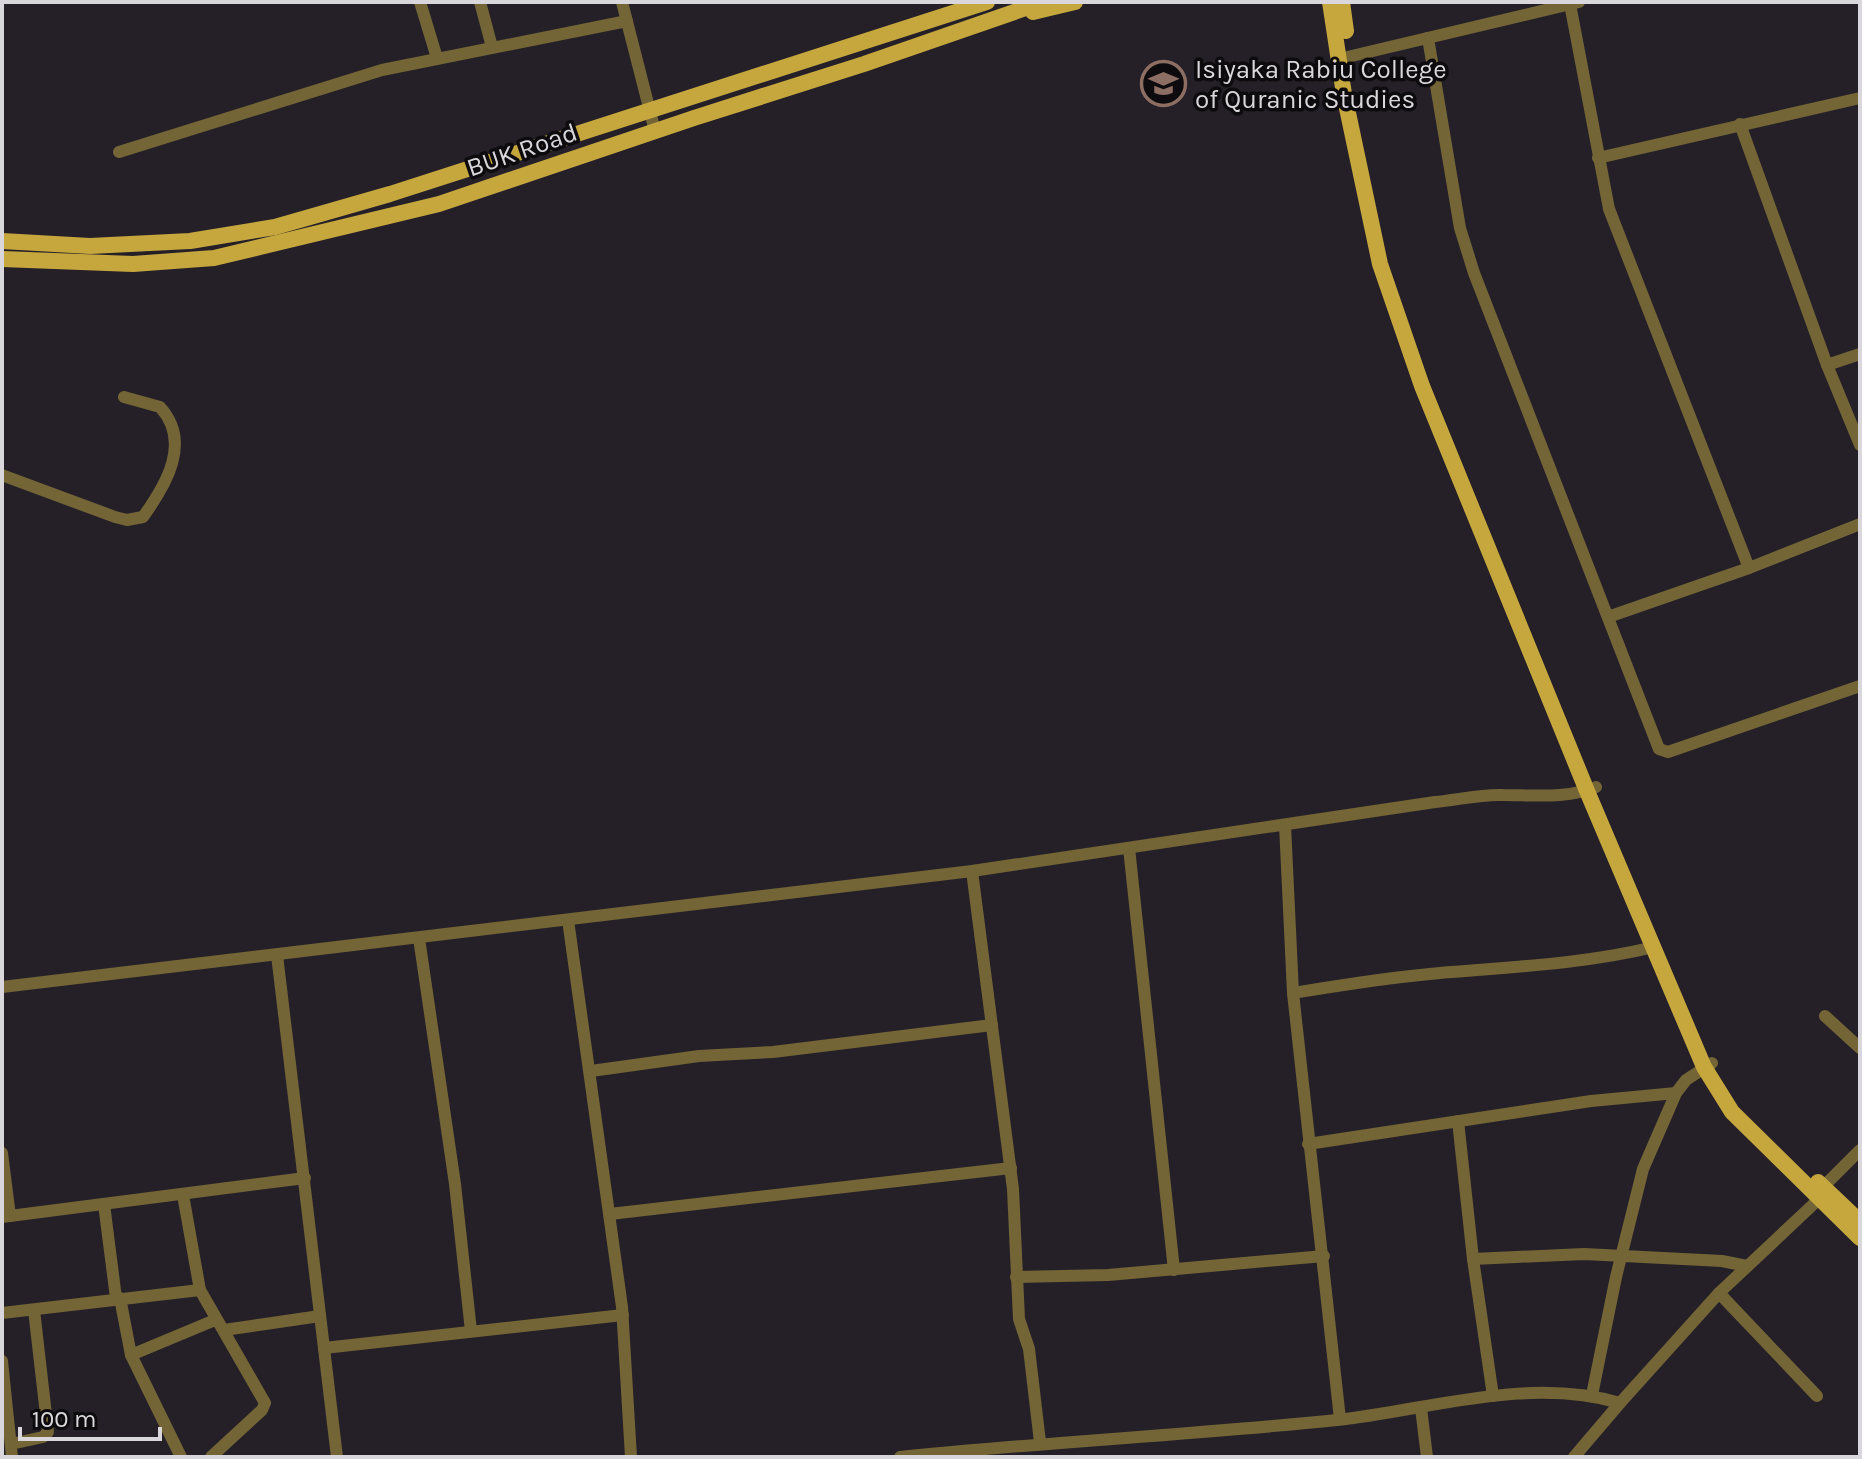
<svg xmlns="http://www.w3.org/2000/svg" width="1862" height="1459" viewBox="0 0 1862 1459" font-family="Karla,sans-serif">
<rect width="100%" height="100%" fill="#252028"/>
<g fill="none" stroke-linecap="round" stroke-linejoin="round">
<g stroke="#736536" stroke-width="12">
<polyline points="420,2 437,58"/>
<polyline points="480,2 492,47"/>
<polyline points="622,2 655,131"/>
<polyline points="1570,4 1609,209 1749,568"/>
<polyline points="1428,38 1460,228 1474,273 1659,749 1668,752 1860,686"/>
<polyline points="1339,59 1579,2"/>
<polyline points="1740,124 1827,365 1860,445"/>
<polyline points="119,152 382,70 627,21"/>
<polyline points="1598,158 1860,98"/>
<polyline points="1827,365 1860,354"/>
<path d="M2,475L115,517L127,520L143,517C166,485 192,442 160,407L124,397"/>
<polyline points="1608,617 1749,568 1860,524"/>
<polyline points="1285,825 1293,993 1340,1419"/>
<polyline points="1129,848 1174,1270"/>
<polyline points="972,871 1013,1189 1019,1319 1029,1349 1040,1442"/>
<polyline points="568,920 622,1307 631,1457"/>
<polyline points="419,938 455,1184 471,1331"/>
<polyline points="277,955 337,1457"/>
<path d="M2,987L972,871L1435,802C1457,800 1481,794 1503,795C1533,795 1568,799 1596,787"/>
<path d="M1293,993C1342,985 1390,977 1440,973C1512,967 1583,964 1654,947"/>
<polyline points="1825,1016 1860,1048"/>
<polyline points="591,1071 699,1056 773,1052 992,1025"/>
<polyline points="1458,1121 1473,1259 1493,1396"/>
<polyline points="1308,1144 1591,1101 1676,1093"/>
<polyline points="2,1153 10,1216"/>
<polyline points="1823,1187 1860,1150"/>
<polyline points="183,1195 200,1290 265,1403 262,1410 211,1457"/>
<polyline points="104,1204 116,1298"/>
<polyline points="610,1214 1011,1168"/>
<polyline points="2,1217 305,1178"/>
<polyline points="1473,1259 1584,1254 1722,1261 1747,1266"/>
<polyline points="1016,1277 1108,1275 1324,1256"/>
<polyline points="1719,1293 1817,1396"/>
<polyline points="120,1298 131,1355 181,1457"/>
<polyline points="2,1313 200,1290"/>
<polyline points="224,1330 320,1316"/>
<polyline points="324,1348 623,1315"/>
<polyline points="131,1355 215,1320"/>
<polyline points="2,1361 12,1457"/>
<polyline points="1592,1395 1616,1277 1643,1169 1676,1093 1686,1080 1712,1063"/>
<polyline points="1421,1408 1427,1457"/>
<polyline points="11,1444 43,1437 48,1432 34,1310"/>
<path d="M900,1457C1045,1442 1191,1435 1337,1420C1429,1410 1527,1376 1620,1403"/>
<polyline points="1574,1457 1620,1403 1719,1293 1819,1199"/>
</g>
<g stroke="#c6a73d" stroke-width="16">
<polyline points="1330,2 1344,94 1380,264 1422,386 1587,791 1704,1067 1732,1112 1860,1238"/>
<polyline points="1342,2 1346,31"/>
<polyline points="1033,12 1075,2"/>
<polyline points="2,241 90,246 190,241 275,227 390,194 987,2"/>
<polyline points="2,259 133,264 214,258 439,204 694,118 864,64 1043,2"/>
<polyline points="1818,1182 1860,1222"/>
</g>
</g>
<defs>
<symbol id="university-ring" viewBox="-11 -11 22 22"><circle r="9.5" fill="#0d0b0e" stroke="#8d6e63" stroke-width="1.5"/><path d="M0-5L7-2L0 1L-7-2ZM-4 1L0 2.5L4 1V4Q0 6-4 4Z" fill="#8d6e63"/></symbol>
</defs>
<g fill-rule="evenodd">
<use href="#university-ring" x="1138" y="58" width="51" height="51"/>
</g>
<g text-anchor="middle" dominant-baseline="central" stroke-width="7" stroke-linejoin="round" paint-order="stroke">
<g font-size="26" fill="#dad7dc" stroke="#0d0b0e" text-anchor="start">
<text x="1195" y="69">Isiyaka Rabiu College<tspan x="1195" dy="30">of Quranic Studies</tspan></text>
</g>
<g font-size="26" fill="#dad7dc" stroke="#0d0b0e">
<text transform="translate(522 150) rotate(-19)">BUK Road</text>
</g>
</g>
<rect width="1862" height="1459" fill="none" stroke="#dad7dc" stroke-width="8"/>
<path d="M20 1427v12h140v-12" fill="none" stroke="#dad7dc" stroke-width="4"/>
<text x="32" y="1427" font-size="24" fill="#dad7dc" stroke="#0d0b0e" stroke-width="6" paint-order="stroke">100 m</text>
</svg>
